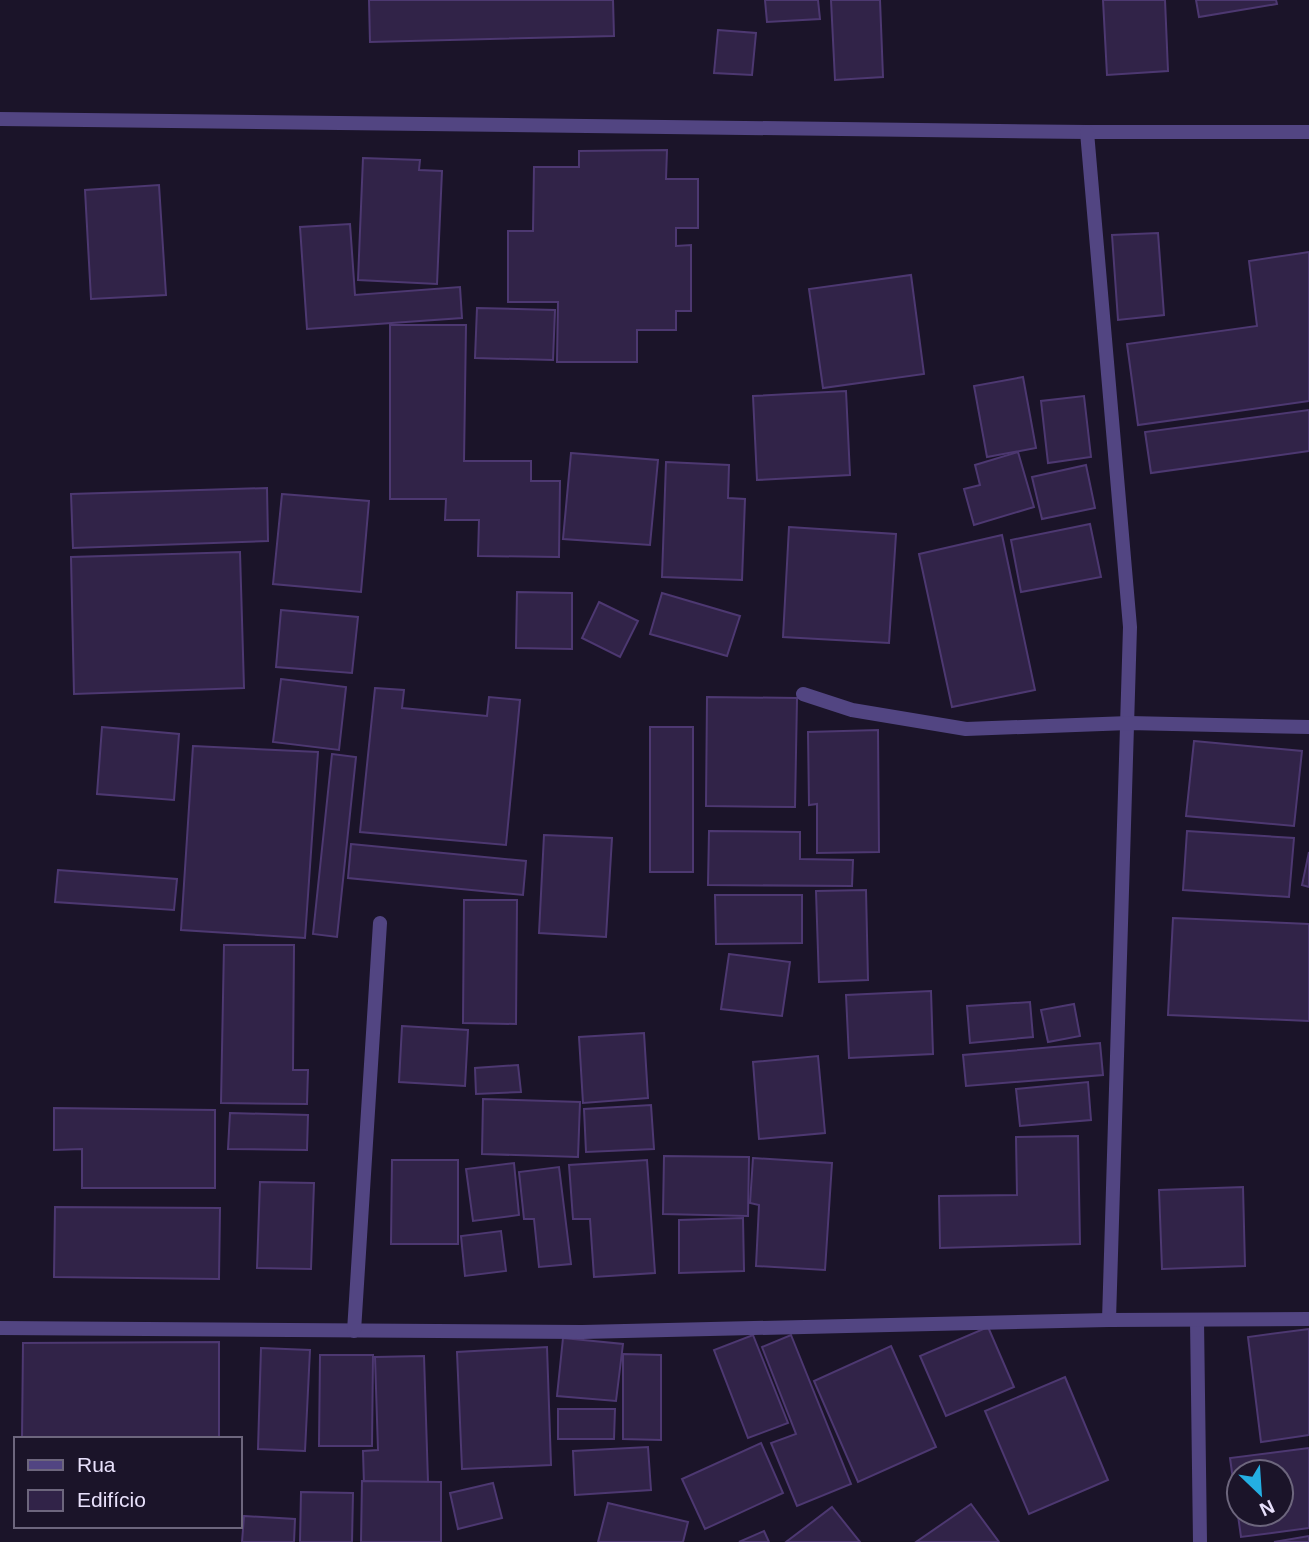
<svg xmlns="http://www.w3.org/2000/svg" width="1309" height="1542" viewBox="0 0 1309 1542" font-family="Arial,sans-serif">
<rect width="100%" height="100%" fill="#1b1429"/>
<g fill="#312348" stroke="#4d3871" stroke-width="2" fill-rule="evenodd">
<polygon points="369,0 613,0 614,36 370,42"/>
<polygon points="765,0 818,0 820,19 767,22"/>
<polygon points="831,0 880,0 883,77 835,80"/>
<polygon points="1103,0 1165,0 1168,71 1107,75"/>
<polygon points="1196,0 1276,0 1277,4 1199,17"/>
<polygon points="718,30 756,33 752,75 714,73"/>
<polygon points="667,150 666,179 698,179 698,228 676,228 676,246 691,245 691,311 676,311 676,330 637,330 637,362 557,362 558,302 508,302 508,231 533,231 534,167 579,167 579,151"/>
<polygon points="363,158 420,160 419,170 442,171 437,284 358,280"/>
<polygon points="159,185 166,295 91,299 85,190"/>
<polygon points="350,224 355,295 460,287 462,318 307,329 300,227"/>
<polygon points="1158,233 1164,315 1118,320 1112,235"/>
<polygon points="1309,252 1309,401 1138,425 1127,344 1257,326 1249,261"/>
<polygon points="911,275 924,374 823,388 809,289"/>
<polygon points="477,308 555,310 553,360 475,358"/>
<polygon points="390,325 466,325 464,461 531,461 531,481 560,481 559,557 478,556 479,520 445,520 446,499 390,499"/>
<polygon points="1023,377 1036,448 987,457 974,386"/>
<polygon points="846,391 850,475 757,480 753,396"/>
<polygon points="1084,396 1091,457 1048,463 1041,401"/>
<polygon points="1309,410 1309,451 1151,473 1145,432"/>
<polygon points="1018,452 1034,507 974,525 964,489 980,485 975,465"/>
<polygon points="571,453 658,460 650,545 563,539"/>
<polygon points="666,462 729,465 728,498 745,499 742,580 662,577"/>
<polygon points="1086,465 1095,508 1042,519 1032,477"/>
<polygon points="267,488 268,541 73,548 71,494"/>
<polygon points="282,494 369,501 361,592 273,584"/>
<polygon points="1090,524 1101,577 1021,592 1011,540"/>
<polygon points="789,527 896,534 889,643 783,637"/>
<polygon points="1002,535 1035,690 952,707 919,554"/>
<polygon points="240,552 244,688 74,694 71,557"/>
<polygon points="517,592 572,593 572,649 516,648"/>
<polygon points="662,593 740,616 727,656 650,634"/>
<polygon points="599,602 638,621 620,657 582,638"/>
<polygon points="281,610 358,617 352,673 276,667"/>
<polygon points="281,679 346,687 339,750 273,742"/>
<polygon points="375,688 404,690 402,708 487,716 489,697 520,700 506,845 360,832"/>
<polygon points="707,697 797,698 795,807 706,806"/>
<polygon points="102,727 179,734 174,800 97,794"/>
<rect x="650" y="727" width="43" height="145"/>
<polygon points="878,730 879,852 817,853 817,804 809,805 808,732"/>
<polygon points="1194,741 1302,751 1294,826 1186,816"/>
<polygon points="193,746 318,752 305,938 181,930"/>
<polygon points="332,754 356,757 337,937 313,934"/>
<polygon points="709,831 800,832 800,859 853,860 852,886 708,885"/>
<polygon points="1187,831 1294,838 1289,897 1183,890"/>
<polygon points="544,835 612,838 606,937 539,933"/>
<polygon points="351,844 526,861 523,895 348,878"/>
<polygon points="1309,852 1309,887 1302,885"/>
<polygon points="58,870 177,879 174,910 55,902"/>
<polygon points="866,890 868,980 819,982 816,891"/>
<polygon points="715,895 802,895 802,943 716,944"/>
<polygon points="464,900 517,900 516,1024 463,1023"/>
<polygon points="1173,918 1309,924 1309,1021 1168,1015"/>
<polygon points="224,945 294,945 293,1070 308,1070 307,1104 221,1103"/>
<polygon points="729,954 790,962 782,1016 721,1009"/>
<polygon points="931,991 933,1054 849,1058 846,995"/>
<polygon points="1030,1002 1033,1037 970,1043 967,1006"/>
<polygon points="1074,1004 1080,1036 1048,1042 1041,1010"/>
<polygon points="402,1026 468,1030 465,1086 399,1082"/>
<polygon points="644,1033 648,1098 583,1103 579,1037"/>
<polygon points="1100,1043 1103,1075 966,1086 963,1055"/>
<polygon points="818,1056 825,1133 759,1139 753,1062"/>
<polygon points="518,1065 521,1092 476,1094 475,1068"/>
<polygon points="1088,1082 1091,1120 1020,1126 1016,1089"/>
<polygon points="483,1099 580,1102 578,1157 482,1154"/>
<polygon points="651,1105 654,1149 586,1152 584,1109"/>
<polygon points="54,1108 215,1110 215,1188 82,1188 82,1149 54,1150"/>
<polygon points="230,1113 308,1115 307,1150 228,1149"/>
<polygon points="1078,1136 1080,1244 940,1248 939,1196 1017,1195 1016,1137"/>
<polygon points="664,1156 749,1157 748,1216 663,1214"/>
<polygon points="753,1158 832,1163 825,1270 756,1266 759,1205 750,1203"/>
<polygon points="392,1160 458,1160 458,1244 391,1244"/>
<polygon points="647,1160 655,1273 594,1277 590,1219 573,1219 569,1165"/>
<polygon points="514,1163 519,1215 473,1221 466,1169"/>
<polygon points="559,1167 571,1264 539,1267 534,1219 524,1219 519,1172"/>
<polygon points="260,1182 314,1183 311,1269 257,1268"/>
<polygon points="1243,1187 1245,1266 1162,1269 1159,1190"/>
<polygon points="55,1207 220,1208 219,1279 54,1277"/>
<polygon points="743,1218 744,1271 679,1273 679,1220"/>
<polygon points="501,1231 506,1271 465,1276 461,1236"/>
<polygon points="988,1327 1014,1387 946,1416 920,1356"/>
<polygon points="1309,1329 1309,1435 1261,1442 1248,1337"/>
<polygon points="753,1335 788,1423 748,1438 714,1350"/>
<polygon points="791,1335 851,1484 797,1506 771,1443 796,1434 762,1347"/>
<polygon points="563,1338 623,1344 616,1401 557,1396"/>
<polygon points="219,1342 219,1439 22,1439 23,1343"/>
<polygon points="891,1346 936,1447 858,1482 814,1381"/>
<polygon points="547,1347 551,1465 462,1469 457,1352"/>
<polygon points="261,1348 310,1350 305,1451 258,1449"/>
<polygon points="623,1354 661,1355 661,1440 623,1439"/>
<polygon points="320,1355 373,1355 372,1446 319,1446"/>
<polygon points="424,1356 428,1482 364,1485 363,1451 378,1450 375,1357"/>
<polygon points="1065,1377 1108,1480 1029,1514 985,1411"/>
<polygon points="558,1409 615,1409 614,1439 558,1439"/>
<polygon points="761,1443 783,1493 705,1529 682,1479"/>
<polygon points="648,1447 651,1490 575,1495 573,1451"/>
<path d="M1309,1448V1528L1241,1537L1230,1458ZM1239,1472H1281V1514H1239Z"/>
<polygon points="362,1481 441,1482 441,1542 361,1542"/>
<polygon points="493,1483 502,1518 458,1529 450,1493"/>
<polygon points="301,1492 353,1493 352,1542 300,1542"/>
<polygon points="608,1503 688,1522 683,1542 598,1542"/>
<polygon points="971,1504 999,1542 916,1542"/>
<polygon points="832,1507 860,1542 786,1542"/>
<polygon points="244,1516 295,1519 294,1542 242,1542"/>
<polygon points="764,1531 769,1542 739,1542"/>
<polygon points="1309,1536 1309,1542 1274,1542"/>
</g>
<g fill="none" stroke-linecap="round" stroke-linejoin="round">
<g stroke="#524582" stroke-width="14">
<polyline points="0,119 1087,132 1309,132"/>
<polyline points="1087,132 1130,627 1109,1320"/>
<polyline points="803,694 852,710 966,729 1129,723 1309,727"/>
<polyline points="1197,1320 1200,1542"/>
<polyline points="0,1328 582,1332 1109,1320 1309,1319"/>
<polyline points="354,1331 380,923"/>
</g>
</g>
<rect x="14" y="1437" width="228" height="91" fill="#1b1429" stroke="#6d667d" stroke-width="2"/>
<rect x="28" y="1460" width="35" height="10" fill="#524582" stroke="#6d667d" stroke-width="2"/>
<text x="77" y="1472" font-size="21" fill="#e8e0fb">Rua</text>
<rect x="28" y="1490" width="35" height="21" fill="#312348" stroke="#6d667d" stroke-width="2"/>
<text x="77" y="1507" font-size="21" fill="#e8e0fb">Edifício</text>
<g transform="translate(1260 1493) rotate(155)"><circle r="33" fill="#1b1429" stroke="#6d667d" stroke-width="2"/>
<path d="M0-5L12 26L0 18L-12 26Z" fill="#24afe3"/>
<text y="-10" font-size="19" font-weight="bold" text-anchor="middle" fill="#e8e0fb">N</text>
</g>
</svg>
